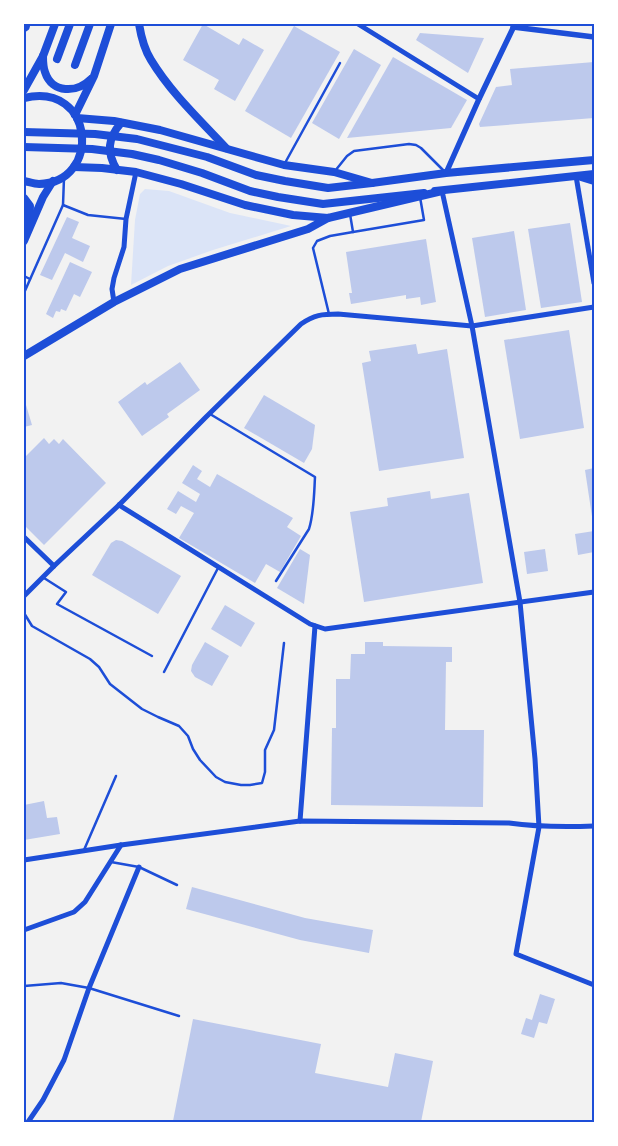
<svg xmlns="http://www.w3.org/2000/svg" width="618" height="1146" viewBox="0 0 618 1146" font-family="Figtree,sans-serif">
<rect width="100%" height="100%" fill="#f2f2f2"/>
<polygon fill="#dbe4f7" points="145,189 169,191 230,213 291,226 213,250 168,266 131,285 135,220 140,194"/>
<g fill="#bdc9ec">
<polygon points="203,24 239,45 243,38 264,50 235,101 214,89 219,80 183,60"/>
<polygon points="294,26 340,52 291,138 245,111"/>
<polygon points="420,33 484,38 468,73 416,40"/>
<polygon points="354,49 381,65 339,139 312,123"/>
<polygon points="393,57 467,100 451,128 347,138"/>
<polygon points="594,62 594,118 480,127 479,124 496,87 512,85 510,69"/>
<polygon points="67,217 79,222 72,238 90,246 83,262 65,253 52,280 40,275"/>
<polygon points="570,223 582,302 541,308 528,229"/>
<polygon points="514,231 526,310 485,317 472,238"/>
<polygon points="426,239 436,302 421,305 420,297 406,299 406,295 351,304 349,293 352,293 346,252"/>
<polygon points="70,262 92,272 80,297 74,294 66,311 61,309 60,312 56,311 53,318 46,314"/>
<polygon points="569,330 584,428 520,439 504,340"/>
<polygon points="416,344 418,354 447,349 464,458 379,471 362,363 371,361 369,351"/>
<polygon points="180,362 200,390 167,414 169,417 142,436 118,402 145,382 147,385"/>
<polygon points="264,395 315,425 312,449 304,463 244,428"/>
<polygon points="26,405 32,425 24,427 24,406"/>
<polygon points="44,438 49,444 54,439 59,444 63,439 106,483 44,545 24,525 24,458"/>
<polygon points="193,465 202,471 197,479 210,487 217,474 293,518 287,527 301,536 280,572 266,564 255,583 179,538 194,513 181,506 176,514 167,509 178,491 196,502 200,494 182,483"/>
<polygon points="594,468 594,523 593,523 585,470"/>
<polygon points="430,491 431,499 469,493 483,583 364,602 350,512 388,506 387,498"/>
<polygon points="594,531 594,552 578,555 575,534"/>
<polygon points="116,540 122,541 181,576 158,614 92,575 111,543"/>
<polygon points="300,549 310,555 304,604 277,588"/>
<polygon points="545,549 548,571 527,574 524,552"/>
<polygon points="225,605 255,623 241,647 211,629"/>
<polygon points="205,642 229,656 212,686 195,677 191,671 192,665"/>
<polygon points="365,642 383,642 383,646 452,647 452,662 446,662 445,730 484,730 483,807 331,805 332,728 336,728 336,679 350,679 351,654 365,654"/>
<polygon points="44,801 47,818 57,817 60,834 24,840 24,805"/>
<polygon points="192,887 305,918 373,930 369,953 300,940 186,909"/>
<polygon points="540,994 555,999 547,1024 539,1022 534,1038 521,1034 526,1018 532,1020"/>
<polygon points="193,1019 321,1044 315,1073 388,1087 395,1053 433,1061 421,1122 181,1122 173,1121"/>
</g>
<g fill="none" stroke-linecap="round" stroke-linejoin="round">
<g stroke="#1d4ed8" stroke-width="2.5">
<polyline points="285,163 340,63"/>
<polyline points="335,171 347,156 354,151 409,144 416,145 421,148 445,172"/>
<polyline points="63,205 88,215 126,219"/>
<polyline points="350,214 353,232 424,220 420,197"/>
<polyline points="24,276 30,279"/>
<polyline points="24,293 63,205 64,178"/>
<polyline points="329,314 313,248 317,241 330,236 353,232"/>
<path d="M210,414L315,477C314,495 314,513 309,529L276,581"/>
<polyline points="44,578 66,592 57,604 152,656"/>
<polyline points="24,613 32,626 90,659 99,667 110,684 142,709 158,717 179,726 188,736 193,749 200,760 216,777 225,782 241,785 250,785 262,783 265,772 265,750 274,730 284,643"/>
<polyline points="164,672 218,568"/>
<polyline points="84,850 116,776"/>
<polyline points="111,862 139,867 177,885"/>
<polyline points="24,986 61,983 89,988 179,1016"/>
</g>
<g stroke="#1d4ed8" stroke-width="5">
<polyline points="358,24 479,99"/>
<polyline points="24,30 27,28 28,24"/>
<polyline points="576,176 594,283"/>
<polyline points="442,191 472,326 520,602 535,759 539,827 516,954 594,985"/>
<polyline points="114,302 112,289 114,278 124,247 126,219 136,172"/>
<polyline points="119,505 310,624 325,629 594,592"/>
<polyline points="24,537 54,566"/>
<path d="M24,596L54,566L119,505L205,418L301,324C314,315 322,314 338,314L472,326L594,307"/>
<polyline points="300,821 315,626"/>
<path d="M24,860L121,845L300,821L509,823C537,827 566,827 594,826"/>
<polyline points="24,930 74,912 85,902 121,845"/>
<polyline points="28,1122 43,1100 64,1060 89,988 139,867"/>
</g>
<g stroke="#1d4ed8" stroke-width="5.5">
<polyline points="513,27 594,37"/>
<polyline points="446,173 479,99 515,24"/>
</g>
<g stroke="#1d4ed8" stroke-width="8">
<polyline points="24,132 95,134 137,139 207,157 256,175 285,181 328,188 372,183 446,173 594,160"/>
<polyline points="24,147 92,149 132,154 159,160 202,173 250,191 278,197 323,204 424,193"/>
<polyline points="581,177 594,181"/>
<polyline points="435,191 594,174"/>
</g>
<g stroke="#1d4ed8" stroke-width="8">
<path d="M139,24C141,36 144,49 151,60C171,93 200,120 226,148"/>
<path d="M43,56C43,61 43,67 45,72C52,94 77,93 91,79"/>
<polyline points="57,59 70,24"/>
<polyline points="75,65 90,24"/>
<polyline points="24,90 43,56 55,24"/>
<path d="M24,98C95,81 102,183 39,184C34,184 29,182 24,181"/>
<polyline points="75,115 94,76 111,24"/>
<polyline points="77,118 114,121 160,130 284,165 334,172 372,183"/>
<polyline points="74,167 102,168 136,172 181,184 245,205 293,215 328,218 442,191"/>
<path d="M117,170C106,152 108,138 121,123"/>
<polyline points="24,198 30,206 29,223"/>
<polyline points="24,241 43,197 53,181"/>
<polyline points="24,356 114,302 180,269 308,229 328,218"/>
</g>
</g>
<rect width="618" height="1146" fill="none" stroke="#ffffff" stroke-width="50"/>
<rect x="25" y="25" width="568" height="1096" fill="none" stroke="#1d4ed8" stroke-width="2"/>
</svg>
